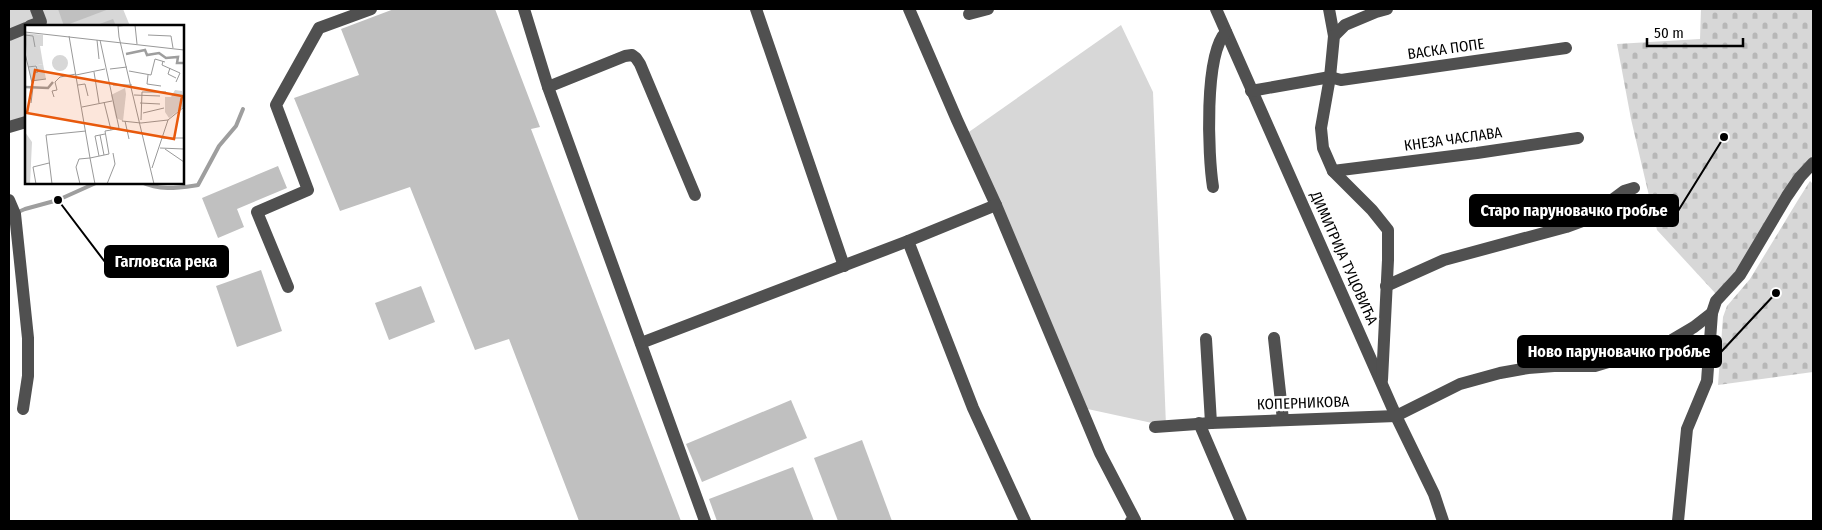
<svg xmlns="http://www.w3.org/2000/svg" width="1822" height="530" viewBox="0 0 1822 530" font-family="'Fira Sans Condensed',sans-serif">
<defs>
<pattern id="cemetery-stones" width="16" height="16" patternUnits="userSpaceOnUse" patternTransform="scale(1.25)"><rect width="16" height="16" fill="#d7d7d7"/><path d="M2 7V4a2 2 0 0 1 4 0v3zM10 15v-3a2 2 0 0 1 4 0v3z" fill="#b7b7b7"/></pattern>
</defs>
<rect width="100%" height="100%" fill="#fff"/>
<g fill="#d7d7d7">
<polygon points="9,9 123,9 130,26 26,26 26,122 9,127"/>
<polygon points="1121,25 1153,92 1166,426 1083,408 966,134"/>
</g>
<g fill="url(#cemetery-stones)">
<polygon points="1701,9 1813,9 1813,156 1800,170 1740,268 1716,294 1657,230 1631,119 1617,44 1700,39"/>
<polygon points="1810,181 1813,184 1813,372 1718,385 1723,317 1727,306 1750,279 1798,200"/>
</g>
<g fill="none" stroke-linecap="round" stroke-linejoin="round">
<g stroke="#9e9e9e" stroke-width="4">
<path d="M141,182C160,191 177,188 198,185L219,146L236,126L243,109"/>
<polyline points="9,216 25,209 58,200 98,182"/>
</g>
</g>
<g fill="#c0c0c0">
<polygon points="58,9 109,9 64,26"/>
<polygon points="394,9 495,9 540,127 531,129 681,521 579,521 509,339 475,350 410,187 340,211 294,98 359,75 341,29"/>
<polygon points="113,19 116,26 94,26"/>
<polygon points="278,166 287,188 237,209 244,227 218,238 202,198"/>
<polygon points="261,270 282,331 237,347 216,286"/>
<polygon points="421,286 435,322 389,340 375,303"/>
<polygon points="791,400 807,438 702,482 686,444"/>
<polygon points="862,440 892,521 838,521 814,458"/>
<polygon points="793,467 814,521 717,521 709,499"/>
</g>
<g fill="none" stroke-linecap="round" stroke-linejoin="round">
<g stroke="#505050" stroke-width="12">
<polyline points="524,9 548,87 705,521"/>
<polyline points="756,9 844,266"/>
<polyline points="909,9 957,120 996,205 1100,453 1135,520 1131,521"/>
<polyline points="1216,9 1396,416 1434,494 1443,521"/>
<polyline points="1329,9 1334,36"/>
<polyline points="969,14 988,9"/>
<polyline points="30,26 41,22 36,9"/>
<polyline points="9,35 26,28"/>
<polyline points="1330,77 1341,80 1566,48"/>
<polyline points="548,87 625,56 632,55 636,58 640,64 695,195"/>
<polyline points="1251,91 1330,77"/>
<polyline points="9,127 26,122"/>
<polyline points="1333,171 1477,153 1578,138"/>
<path d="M1213,187C1208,156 1204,54 1226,32"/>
<polyline points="9,200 15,214 28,338 28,376 23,409"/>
<polyline points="908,241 973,408 1025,521"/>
<polyline points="1386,286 1444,260 1566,227 1585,220 1624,191 1634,188"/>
<polyline points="288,287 257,212 308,190 276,105 319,28 371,9"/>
<polyline points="1274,338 1283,420"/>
<polyline points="1206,339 1211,423"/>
<path d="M1677,340C1691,337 1698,342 1709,351"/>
<polyline points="641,343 908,241 996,205"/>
<polyline points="1382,380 1388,260 1388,230 1372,210 1333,171 1323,148 1321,128 1330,77 1334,36 1345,25 1376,12 1387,9"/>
<polyline points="1199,423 1241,521"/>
<polyline points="1155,427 1211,423 1396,416 1460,384 1500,373 1528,368 1554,366 1595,366 1632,355 1672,340 1694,327 1712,313"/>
<polyline points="1678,521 1687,429 1707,381 1712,313 1716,301 1740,275 1787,196 1800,177 1813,163"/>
</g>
</g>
<g text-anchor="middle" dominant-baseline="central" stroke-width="5" stroke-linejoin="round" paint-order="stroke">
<g font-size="15" fill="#000" stroke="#fff">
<text transform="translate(1446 49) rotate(-8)">ВАСКА ПОПЕ</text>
<text transform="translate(1453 139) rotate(-8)">КНЕЗА ЧАСЛАВА</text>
<text transform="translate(1344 258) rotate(66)">ДИМИТРИЈА ТУЦОВИЋА</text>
<text transform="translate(1303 403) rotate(-2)">КОПЕРНИКОВА</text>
</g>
</g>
<g transform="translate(25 25)">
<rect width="159" height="159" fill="#fff"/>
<path d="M27 38a8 8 0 1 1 16 0a8 8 0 1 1-16 0ZM18,39L21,54L6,56L3,42ZM100,63L101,69L98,96L91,93L86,70Z" fill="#d7d7d7"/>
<path d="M0,8L18,10V21H15L18,39L3,42ZM0,107L7,117L5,159H0Z" fill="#d7d7d7"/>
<path d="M150,65L157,66L159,81L144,93L140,87V72H146Z" fill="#d7d7d7"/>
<path fill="none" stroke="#9e9e9e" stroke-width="2.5" d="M101,29L120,25L122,30L134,28L141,33L153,32L152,38H159M0,62L23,63L28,57"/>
<path fill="none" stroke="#999" stroke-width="1" d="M104,0L93,1L94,12L129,159M110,0L112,19M0,7L159,25M0,10L8,11L10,22M123,10L146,11L148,23M44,11L65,133L84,129L80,106L86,105M72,15L74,34M75,15L94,103L86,105L79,77M0,28L8,62L6,78M138,36L137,40L155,48L151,57M3,42L11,41L13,47L9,48M145,43L143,49L151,53M85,44L102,42M104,46L126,50L130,34L140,37M69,47L74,78M51,50L80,44M123,50L122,59L136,61M6,56L21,54M53,60L60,59L63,71M88,60H107M109,70L135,71M29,72L27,66L32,65L30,57L35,52L51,49M115,78L135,79M57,82L87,76M118,88L139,83M116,95L117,67H141M97,96L116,98L143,95M100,96L104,114M75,110L79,130M137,113H159M135,123L159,124M140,124L159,137M74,131L70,111L80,109M127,143L143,95L159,82M11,159L8,142L24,138M27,159L21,110L61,106M55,159L51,142L54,134L65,133L70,159M82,159L90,139L88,128"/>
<path fill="#e8590c" fill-opacity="0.15" stroke="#e8590c" stroke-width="2.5" d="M10,45L157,71L149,114L2,88Z"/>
<rect width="159" height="159" fill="none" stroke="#000" stroke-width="2.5"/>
</g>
<path fill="none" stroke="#000" stroke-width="2" d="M1724 137L1678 211M58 200L105 262M1776 293L1721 352"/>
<g fill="#000" stroke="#fff" stroke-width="2">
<circle cx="1724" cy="137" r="5"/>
<circle cx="58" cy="200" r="5"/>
<circle cx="1776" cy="293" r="5"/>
</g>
<g fill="#000" stroke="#000" stroke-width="2">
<rect x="1470" y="195" width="208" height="31" rx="5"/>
<rect x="105" y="246" width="123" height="31" rx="5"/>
<rect x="1518" y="336" width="203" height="31" rx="5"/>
</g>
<g font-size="16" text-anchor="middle" font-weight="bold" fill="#fff">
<text x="1574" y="216">Старо паруновачко гробље</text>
<text x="166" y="267">Гагловска река</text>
<text x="1619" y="357">Ново паруновачко гробље</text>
</g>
<rect width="1822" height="530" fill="none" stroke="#000000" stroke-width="20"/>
<path d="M1647 38v8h96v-8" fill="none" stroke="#000000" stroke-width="2.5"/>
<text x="1654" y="38" font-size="15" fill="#000000" stroke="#ffffff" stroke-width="4" paint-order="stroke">50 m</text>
</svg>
